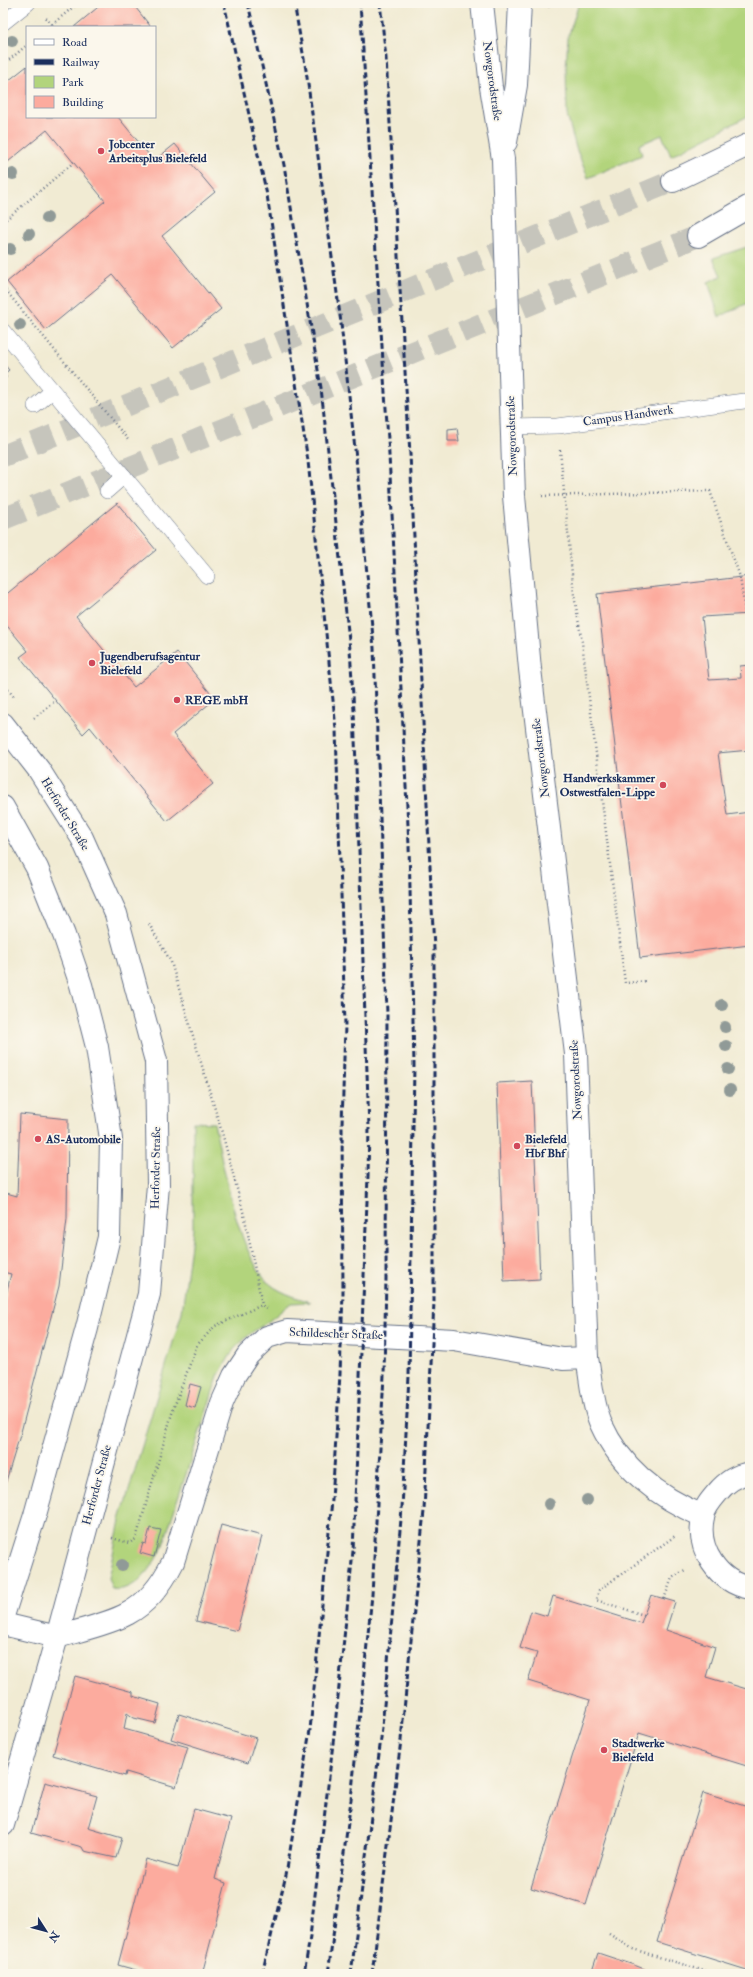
<svg xmlns="http://www.w3.org/2000/svg" width="753" height="1977" viewBox="0 0 753 1977" font-family="'IM FELL Double Pica',serif">
<rect width="100%" height="100%" fill="#fbf7ec"/>
<filter id="ink" filterUnits="userSpaceOnUse"><feTurbulence type="fractalNoise" baseFrequency=".025" numOctaves="2"/><feDisplacementMap in="SourceGraphic" scale="8" xChannelSelector="R" yChannelSelector="G"/><feConvolveMatrix kernelMatrix="1 2 1 2 8 2 1 2 1" color-interpolation-filters="sRGB"/></filter>
<filter id="wash" filterUnits="userSpaceOnUse"><feTurbulence type="fractalNoise" baseFrequency=".012" numOctaves="4" result="noise"/><feDisplacementMap in="SourceGraphic" scale="16" xChannelSelector="R" yChannelSelector="G"/><feGaussianBlur stdDeviation="0.9" result="paint"/><feColorMatrix in="noise" values="0 0 0 0 0 0 0 0 0 0 0 0 0 0 0 0 0 1.4 0 .05"/><feComposite in="paint" operator="in"/></filter>
<g filter="url(#wash)">
<rect width="100%" height="100%" fill="#f1ebd3"/>
<g fill="#b2d47c" stroke="#66826d">
<polygon points="579,3 750,3 750,115 671,156 662,135 639,145 642,155 588,178 576,148 567,115 566,68 568,37"/>
<polygon points="750,246 750,302 719,317 708,282 721,276 713,258"/>
<path d="M193,1122L214,1123C225,1170 235,1243 266,1280C276,1292 296,1297 310,1302L291,1303L269,1321L251,1333L234,1349L218,1376L161,1551C150,1568 136,1593 112,1589L108,1578L120,1520L182,1312L193,1229Z"/>
</g>
<g id="blocks">
<g fill="#fcab9e">
<polygon points="103,3 132,3 151,27 74,27"/>
<polygon points="27,66 27,117 118,117 154,161 175,144 215,192 162,236 221,309 173,348 113,275 46,330 7,282 105,201 47,130 3,166 3,85"/>
<polygon points="3,363 9,370 3,375"/>
<polygon points="457,428 459,441 448,441 448,429"/>
<polygon points="117,503 156,550 76,616 134,687 177,652 215,699 173,734 213,784 167,821 90,727 83,734 20,657 28,651 3,621 3,597"/>
<polygon points="750,576 750,614 702,617 709,680 741,678 740,666 750,665 750,750 718,753 727,815 750,812 750,945 640,958 597,594"/>
<polygon points="532,1081 540,1279 504,1281 497,1083"/>
<polygon points="20,1114 68,1119 67,1219 59,1286 21,1432 3,1491 3,1306 11,1274 3,1272 3,1192 17,1196"/>
<polygon points="190,1384 201,1387 195,1408 185,1405"/>
<polygon points="221,1525 262,1536 237,1631 196,1621"/>
<polygon points="150,1528 161,1530 154,1557 140,1553 143,1543 146,1544"/>
<polygon points="651,1595 675,1602 666,1630 715,1647 706,1677 750,1690 750,1767 639,1733 586,1905 531,1888 590,1700 528,1681 537,1653 520,1648 531,1611 547,1616 553,1596 641,1623"/>
<polygon points="75,1676 133,1692 133,1696 160,1704 155,1723 134,1718 127,1713 124,1729 188,1747 176,1787 126,1772 125,1776 53,1755"/>
<polygon points="179,1714 256,1738 248,1763 171,1739"/>
<polygon points="45,1782 97,1796 88,1828 122,1838 116,1858 84,1851 82,1847 31,1833"/>
<polygon points="703,1793 748,1807 750,1803 750,1971 657,1942"/>
<polygon points="194,1809 231,1819 215,1879 226,1883 202,1974 150,1974 118,1965 146,1859 178,1868"/>
<polygon points="598,1953 634,1965 657,1974 591,1974"/>
</g>
</g>
</g>
<g filter="url(#ink)">
<use href="#blocks" fill-opacity="0" stroke="#667187" stroke-width="1"/>
<g fill="none" stroke-linecap="round" stroke-linejoin="round">
<g stroke="#c6c5bc" stroke-width="22" stroke-dasharray="22 11" stroke-linecap="butt">
<polyline points="3,456 673,181"/>
<polyline points="3,519 698,236"/>
</g>
<defs>
<g id="lane">
<polyline points="3,23 28,3"/>
<polyline points="3,331 207,576"/>
<polyline points="35,406 52,391"/>
<polyline points="512,427 558,426 744,401"/>
<polyline points="107,491 124,476"/>
</g>
<g id="street">
<polyline points="482,3 491,87 503,159 514,496 530,669 576,1054 587,1358"/>
<polyline points="506,142 516,85 520,3"/>
</g>
<g id="secondary">
<polyline points="3,724 39,770 82,838 116,914 156,1061 158,1185 149,1294 57,1637 3,1825"/>
<polyline points="3,807 37,868 64,935 81,985 97,1047 111,1139 109,1237 87,1328 35,1515 3,1616"/>
<path d="M750,1473C737,1475 725,1483 717,1493C711,1500 704,1508 703,1517C696,1549 718,1582 750,1588"/>
<polyline points="3,1624 57,1637"/>
<path d="M57,1637C77,1631 109,1624 127,1614C148,1603 163,1582 173,1562L222,1403L234,1376L248,1355L267,1337L287,1331L454,1340L563,1359L587,1358C591,1379 592,1403 601,1424C621,1468 659,1498 703,1516"/>
</g>
<g id="highway">
<polyline points="673,181 750,144"/>
<polyline points="698,236 750,206"/>
</g>
</defs>
<use href="#lane" stroke="#667187" stroke-width="16"/>
<use href="#street" stroke="#667187" stroke-width="24"/>
<use href="#secondary" stroke="#667187" stroke-width="24"/>
<use href="#highway" stroke="#667187" stroke-width="24"/>
<g stroke="#667187" stroke-width="2.5" stroke-dasharray="1 3" stroke-linecap="butt">
<polyline points="548,7 551,3"/>
<polyline points="46,18 52,25"/>
<polyline points="49,27 78,3"/>
<polyline points="3,65 27,45"/>
<polyline points="3,222 74,162"/>
<polyline points="3,287 129,441"/>
<polyline points="3,374 8,380"/>
<polyline points="560,450 574,595 582,642 625,983 647,981"/>
<polyline points="542,496 710,491 740,577 750,647"/>
<polyline points="3,683 15,698"/>
<polyline points="34,718 55,701"/>
<polyline points="149,924 171,962 223,1136 245,1219 262,1305 266,1309"/>
<polyline points="112,1538 129,1543 136,1539 173,1410 197,1345 215,1326 262,1305"/>
<polyline points="664,1599 672,1578 685,1570"/>
<polyline points="644,1615 596,1600 599,1590 675,1536"/>
<polyline points="609,1934 633,1949 714,1974"/>
</g>
<use href="#lane" stroke="#fff" stroke-width="15"/>
<use href="#street" stroke="#fff" stroke-width="22"/>
<use href="#secondary" stroke="#fff" stroke-width="22"/>
<use href="#highway" stroke="#fff" stroke-width="22"/>
<g stroke="#1b2f5e" stroke-width="3" stroke-dasharray="6 3" stroke-linecap="butt">
<polyline points="224,3 267,195 308,461 336,729 345,1025 342,1125 343,1293 340,1374 332,1500 310,1730 286,1875 262,1974"/>
<polyline points="248,3 284,165 321,388 350,649 354,711 369,1128 368,1176 353,1551 334,1735 310,1937 304,1974"/>
<polyline points="294,3 306,70 340,315 356,458 374,648 387,1014 386,1278 384,1375 372,1595 351,1800 328,1974"/>
<polyline points="351,1974 381,1738 402,1508 409,1376 414,1065 409,845 389,455 360,3"/>
<polyline points="372,1974 401,1740 424,1511 434,1302 434,949 410,454 386,58 380,3"/>
</g>
</g>
<g fill="#909a97">
<circle cx="12" cy="41" r="6"/>
<circle cx="13" cy="174" r="6"/>
<circle cx="47" cy="218" r="6"/>
<circle cx="29" cy="234" r="6"/>
<circle cx="10" cy="249" r="6"/>
<circle cx="20" cy="325" r="6"/>
<circle cx="722" cy="1005" r="6"/>
<circle cx="725" cy="1027" r="6"/>
<circle cx="726" cy="1046" r="6"/>
<circle cx="728" cy="1069" r="6"/>
<circle cx="730" cy="1090" r="6"/>
<circle cx="587" cy="1500" r="6"/>
<circle cx="549" cy="1504" r="6"/>
<circle cx="122" cy="1565" r="6"/>
</g>
</g>
<g fill="#d1495b" stroke="#fbf7ec" stroke-width="1.5">
<circle cx="101" cy="151" r="4"/>
<circle cx="92" cy="663" r="4"/>
<circle cx="177" cy="700" r="4"/>
<circle cx="663" cy="785" r="4"/>
<circle cx="38" cy="1139" r="4"/>
<circle cx="517" cy="1146" r="4"/>
<circle cx="604" cy="1750" r="4"/>
</g>
<g text-anchor="middle" dominant-baseline="central" stroke-width="3.5" stroke-linejoin="round" paint-order="stroke">
<g font-size="12" fill="#1b2f5e" stroke="#fbf7ec">
<text transform="translate(492 81) rotate(82)">Nowgorodstraße</text>
<text transform="translate(628 416) rotate(-8)">Campus Handwerk</text>
<text transform="translate(512 436) rotate(-92)">Nowgorodstraße</text>
<text transform="translate(541 758) rotate(-97)">Nowgorodstraße</text>
<text transform="translate(65 814) rotate(59)">Herforder Straße</text>
<text transform="translate(576 1080) rotate(-93)">Nowgorodstraße</text>
<text transform="translate(156 1168) rotate(-89)">Herforder Straße</text>
<text transform="translate(336 1334) rotate(2)">Schildescher Straße</text>
<text transform="translate(97 1485) rotate(-75)">Herforder Straße</text>
</g>
<g font-size="12" font-weight="bold" fill="#1b2f5e" stroke="#fbf7ec" text-anchor="start">
<text x="109" y="144">Jobcenter<tspan x="109" dy="14">Arbeitsplus Bielefeld</tspan></text>
<text x="100" y="656">Jugendberufsagentur<tspan x="100" dy="14">Bielefeld</tspan></text>
<text x="185" y="700">REGE mbH</text>
<text x="655" y="778" text-anchor="end">Handwerkskammer<tspan x="655" dy="14">Ostwestfalen-Lippe</tspan></text>
<text x="46" y="1139">AS-Automobile</text>
<text x="525" y="1139">Bielefeld<tspan x="525" dy="14">Hbf Bhf</tspan></text>
<text x="612" y="1743">Stadtwerke<tspan x="612" dy="14">Bielefeld</tspan></text>
</g>
</g>
<rect width="753" height="1977" fill="none" stroke="#fbf7ec" stroke-width="16"/>
<rect x="26" y="26" width="130" height="92" fill="#fbf7ec" stroke="#a1a7b3"/>
<rect x="34" y="39" width="20" height="6" fill="#ffffff" stroke="#a1a7b3"/>
<text x="62" y="46" font-size="12" fill="#1b2f5e">Road</text>
<rect x="34" y="59" width="20" height="6" fill="#1b2f5e" stroke="#a1a7b3"/>
<text x="62" y="66" font-size="12" fill="#1b2f5e">Railway</text>
<rect x="34" y="76" width="20" height="12" fill="#b2d47c" stroke="#a1a7b3"/>
<text x="62" y="86" font-size="12" fill="#1b2f5e">Park</text>
<rect x="34" y="96" width="20" height="12" fill="#fcab9e" stroke="#a1a7b3"/>
<text x="62" y="106" font-size="12" fill="#1b2f5e">Building</text>
<g transform="translate(46 1931) rotate(126)" stroke="#fbf7ec" stroke-width="3" paint-order="stroke">
<path d="M0-3L7 15L0 10L-7 15Z" fill="#1b2f5e"/>
<text y="-6" font-size="11" font-weight="bold" text-anchor="middle" fill="#1b2f5e">N</text>
</g>
</svg>
